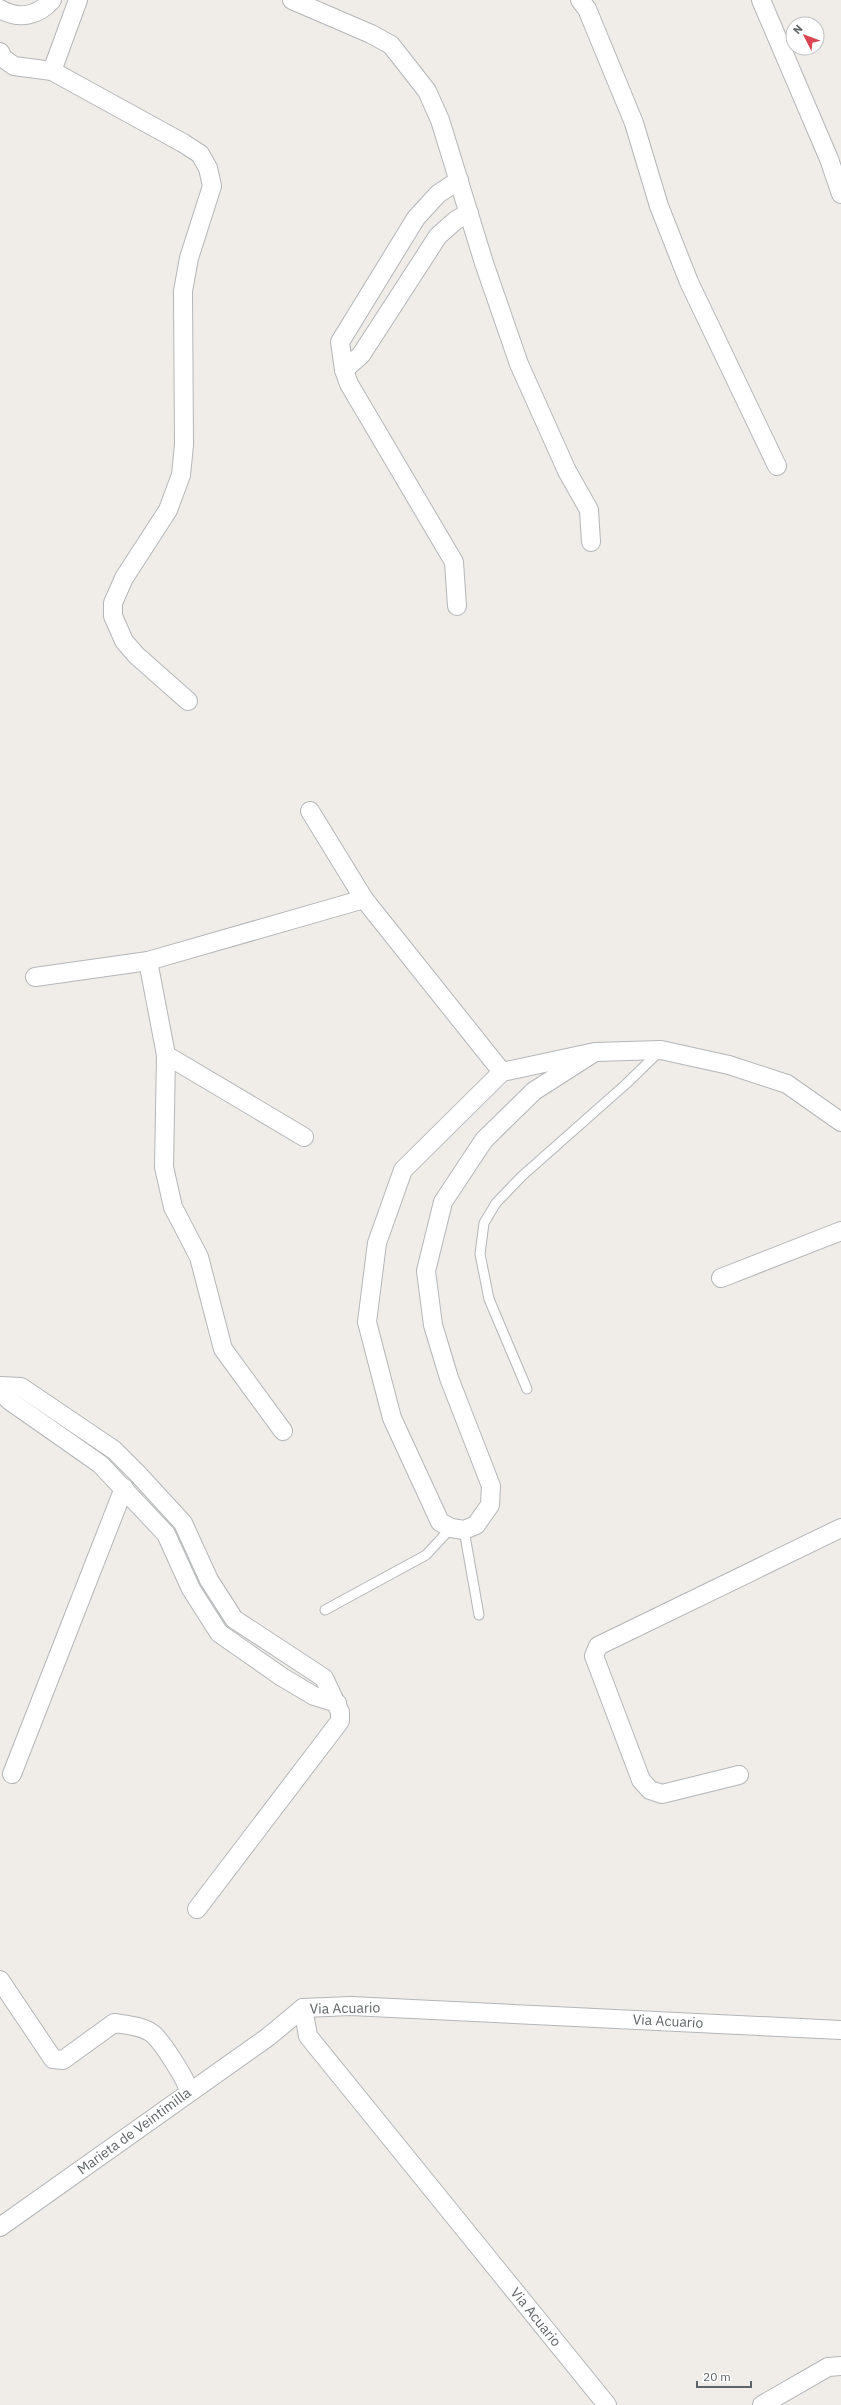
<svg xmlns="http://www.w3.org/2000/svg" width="841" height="2405" viewBox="0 0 841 2405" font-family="'IBM Plex Sans',sans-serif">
<rect width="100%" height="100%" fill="#f0ede8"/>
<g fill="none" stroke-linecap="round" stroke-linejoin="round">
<defs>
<g id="service">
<polyline points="527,1389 489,1299 480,1254 484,1223 496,1203 522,1176 626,1084 660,1051"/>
<polyline points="464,1530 479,1615"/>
<polyline points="325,1610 426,1555 451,1528"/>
</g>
<g id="minor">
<polyline points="292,0 371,34 391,45 427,91 440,120 484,263 519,364 567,471 589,510 591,542"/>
<polyline points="580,0 587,9 634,123 659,206 689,282 777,466"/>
<polyline points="761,0 829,159 841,194"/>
<path d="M0,9C19,20 38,16 52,0"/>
<polyline points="0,52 3,58 14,66 52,71 183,143 200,154 208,168 212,186 189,258 183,291 184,445 181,475 168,510 124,578 113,603 113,616 124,641 136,655 188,701"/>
<polyline points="52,71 78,0"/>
<polyline points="344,370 361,355 438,236 456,220 469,213"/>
<polyline points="457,606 454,562 349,384 344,370 340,342 416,218 438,194 459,180"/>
<polyline points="310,811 364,899 502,1072"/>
<polyline points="148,961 166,1055 164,1167 173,1207 199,1257 223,1349 283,1431"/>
<polyline points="35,977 148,961 364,899"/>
<polyline points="595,1052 534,1091 484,1140 443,1202 426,1271 433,1325 449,1378 491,1486 490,1505 476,1525 464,1530 451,1528 440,1522 392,1418 367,1322 377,1243 403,1170 502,1072 595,1052 661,1050 729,1065 787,1084 841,1122"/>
<polyline points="166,1055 304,1137"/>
<polyline points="721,1278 841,1231"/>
<polyline points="0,1386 21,1387 114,1450 138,1474 183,1523 209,1580 234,1619 324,1678 340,1712 340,1721 197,1909"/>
<polyline points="0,1391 10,1401 100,1464 166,1534 191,1589 219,1633 282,1677 314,1696 337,1703"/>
<polyline points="12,1774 124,1488"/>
<polyline points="739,1775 662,1794 650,1790 641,1780 594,1656 598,1646 841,1528"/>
<path d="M0,1980L53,2059L63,2060L114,2023C127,2025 143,2026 153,2034C163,2043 186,2079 189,2091"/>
<polyline points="303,2008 351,2006 841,2030"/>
<polyline points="303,2008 308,2036 607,2405"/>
<polyline points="0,2227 268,2037 303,2008"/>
<polyline points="762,2405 828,2367 841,2366"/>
</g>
</defs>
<use href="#service" stroke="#b3b6b8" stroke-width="11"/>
<use href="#minor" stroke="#b3b6b8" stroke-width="20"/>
<use href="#service" stroke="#fff" stroke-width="9"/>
<use href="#minor" stroke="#fff" stroke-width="18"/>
</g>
<g text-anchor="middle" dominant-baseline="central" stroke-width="3.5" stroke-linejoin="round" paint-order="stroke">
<g font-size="14" fill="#5f6466" stroke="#fff">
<text transform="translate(345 2008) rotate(-1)">Via Acuario</text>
<text transform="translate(668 2021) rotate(3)">Via Acuario</text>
<text transform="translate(134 2131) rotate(-36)">Marieta de Veintimilla</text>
<text transform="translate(536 2317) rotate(51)">Via Acuario</text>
</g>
</g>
<g transform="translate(805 36) rotate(312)"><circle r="19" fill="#ffffff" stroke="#bfc1c2"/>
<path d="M0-3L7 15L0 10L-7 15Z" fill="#da4451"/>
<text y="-6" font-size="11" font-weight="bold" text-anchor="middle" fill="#5f6466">N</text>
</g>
<path d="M697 2381v6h54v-6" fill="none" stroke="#5f6466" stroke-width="2"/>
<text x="703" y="2381" font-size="12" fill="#5f6466" stroke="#ffffff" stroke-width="3" paint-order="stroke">20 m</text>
</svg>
